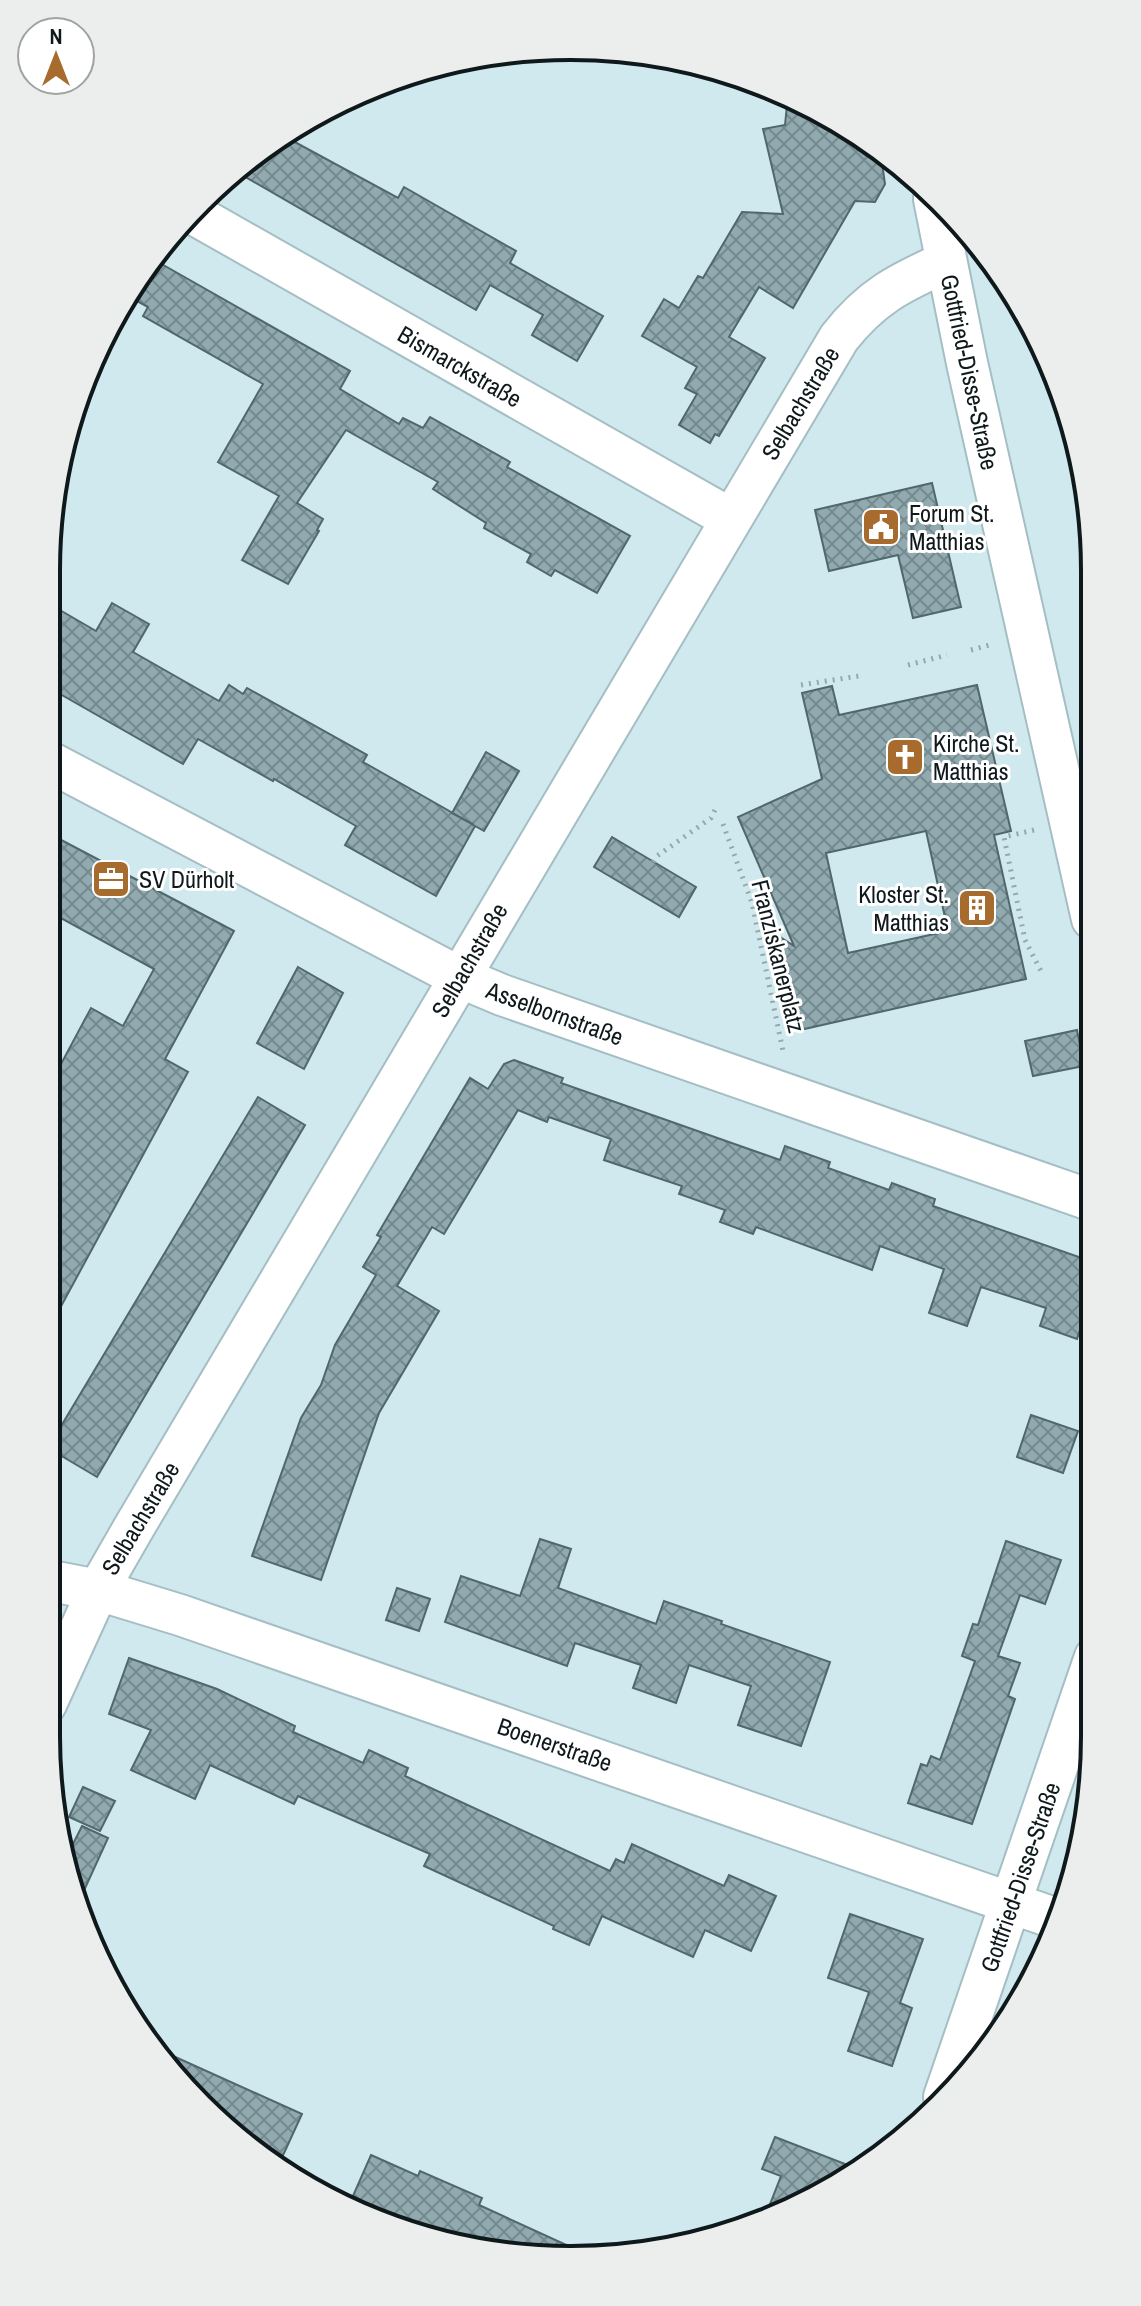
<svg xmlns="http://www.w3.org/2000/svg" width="1141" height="2306" viewBox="0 0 1141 2306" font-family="'Archivo Narrow',sans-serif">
<defs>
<pattern id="building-cross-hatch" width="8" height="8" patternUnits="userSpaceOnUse" patternTransform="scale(2)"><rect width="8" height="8" fill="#91aab0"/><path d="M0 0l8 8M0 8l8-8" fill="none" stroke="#758a8e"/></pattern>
</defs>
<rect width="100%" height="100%" fill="#cfe9ef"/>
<g fill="url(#building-cross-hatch)" stroke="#50676c" stroke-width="2" fill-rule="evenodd">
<polygon points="788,95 880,149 885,184 875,202 855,201 793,308 759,287 729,337 765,358 719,436 715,434 710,443 679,425 697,394 685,388 697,367 642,336 664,299 679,308 698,276 703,278 742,212 783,214 763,129 785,125"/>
<polygon points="280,134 398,198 404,187 516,251 510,263 603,316 577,361 532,335 543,315 490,285 476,310 235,171"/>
<polygon points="151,258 350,371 340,389 399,424 403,418 423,428 430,417 510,462 507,467 630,536 597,593 555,570 551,576 527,562 531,554 484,528 486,523 433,489 438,482 346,430 297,503 323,519 317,530 319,531 288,584 242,560 279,496 218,462 263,384 143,316 148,307 126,295 135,279"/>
<polygon points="932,483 961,607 913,618 898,555 829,571 815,510"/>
<polygon points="46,602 96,631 112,603 149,624 133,652 219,701 229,685 243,694 247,688 367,755 363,762 474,825 452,813 486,752 519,771 484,831 475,826 436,896 345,845 356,826 274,779 273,781 198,739 183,764 46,686"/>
<path d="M977,685L1011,831L994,835L1026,979L800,1030L780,937L794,946L738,817L822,779L802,693L832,686L839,715ZM926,831L948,931L848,953L826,853Z"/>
<polygon points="46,832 234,931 165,1059 188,1072 46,1334 46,1092 91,1008 123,1026 154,969 46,910"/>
<polygon points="612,837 696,887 679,917 594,867"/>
<polygon points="298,967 343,993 304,1069 257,1043"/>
<polygon points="1077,1030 1084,1066 1033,1076 1025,1041"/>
<polygon points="514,1060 563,1078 561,1083 780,1160 785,1146 830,1162 828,1168 889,1190 892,1183 935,1199 933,1206 1093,1262 1093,1290 1077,1339 1040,1326 1046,1308 981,1287 967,1326 929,1313 944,1269 880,1246 872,1270 756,1227 753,1234 720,1222 725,1210 679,1194 682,1186 604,1160 611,1139 549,1117 547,1122 518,1110 444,1234 432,1227 397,1286 439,1311 379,1413 321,1580 252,1556 301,1418 321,1385 335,1345 376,1275 363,1267 381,1237 377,1235 470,1078 488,1089 504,1064"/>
<polygon points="258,1097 305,1125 97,1477 48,1448"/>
<polygon points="1031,1415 1078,1431 1063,1473 1017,1457"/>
<polygon points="540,1539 571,1549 558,1588 656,1624 664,1601 722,1621 721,1624 830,1662 801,1746 738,1725 751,1686 689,1665 676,1703 633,1688 641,1665 575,1643 567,1666 445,1622 461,1576 520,1596"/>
<polygon points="1006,1541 1061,1560 1045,1604 1020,1595 998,1656 1020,1663 1008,1696 1015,1699 972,1824 908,1803 921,1764 927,1766 931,1756 940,1760 975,1661 962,1656 973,1624 978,1625"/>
<polygon points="397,1588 430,1599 419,1631 386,1620"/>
<polygon points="129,1658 217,1689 295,1726 293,1732 363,1763 369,1750 408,1768 405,1776 610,1871 616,1859 624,1863 632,1844 724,1886 729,1875 776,1896 751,1951 705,1930 693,1957 602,1916 589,1945 553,1929 554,1926 424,1866 430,1854 298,1796 294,1804 210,1765 195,1799 131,1770 151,1730 109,1714"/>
<polygon points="83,1787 115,1801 100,1831 69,1817"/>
<polygon points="82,1826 108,1838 76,1908 66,1858"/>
<polygon points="850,1914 923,1939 900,2003 912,2008 892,2066 848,2051 869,1992 828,1978"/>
<polygon points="162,2051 302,2114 279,2164 158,2058"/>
<polygon points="775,2137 853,2167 803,2206 765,2217 781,2176 762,2169"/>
<polygon points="371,2155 418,2176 420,2171 482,2198 479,2205 586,2254 467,2250 349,2205"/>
</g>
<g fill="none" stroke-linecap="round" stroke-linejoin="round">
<defs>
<g id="street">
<polyline points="934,199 967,363 1092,919"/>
<polyline points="190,212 731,519"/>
<polyline points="46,760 459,977 502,995 1093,1201"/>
<polyline points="46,1580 98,1590 180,1615 1060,1920"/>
<path d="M46,1704L98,1590L133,1529L839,338C871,297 899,283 946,262"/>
<polyline points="944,2097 1095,1657"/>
</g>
</defs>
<use href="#street" stroke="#a5bec4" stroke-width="44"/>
<g stroke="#93a9ad" stroke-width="5" stroke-dasharray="2 6" stroke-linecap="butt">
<polyline points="971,650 993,644"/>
<polyline points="908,665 947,655"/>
<polyline points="801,685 859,676"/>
<polyline points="723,824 752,903 783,1051"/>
<polyline points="1034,830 1004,837 1025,940 1042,973"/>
<polyline points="653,862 657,856 711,818 717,806"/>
</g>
<use href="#street" stroke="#fff" stroke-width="40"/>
</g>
<defs>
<symbol id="civic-square" viewBox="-11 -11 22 22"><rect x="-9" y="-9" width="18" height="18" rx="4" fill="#a76b2e" stroke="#fff"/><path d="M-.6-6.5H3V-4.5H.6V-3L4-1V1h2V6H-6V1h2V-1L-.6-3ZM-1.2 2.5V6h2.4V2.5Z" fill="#fff"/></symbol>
<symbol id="church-square" viewBox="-11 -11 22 22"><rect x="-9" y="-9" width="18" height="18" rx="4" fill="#a76b2e" stroke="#fff"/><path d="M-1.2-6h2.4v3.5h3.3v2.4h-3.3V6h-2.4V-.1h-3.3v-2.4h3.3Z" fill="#fff"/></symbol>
<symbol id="office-square" viewBox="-11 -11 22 22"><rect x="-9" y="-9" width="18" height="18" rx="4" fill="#a76b2e" stroke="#fff"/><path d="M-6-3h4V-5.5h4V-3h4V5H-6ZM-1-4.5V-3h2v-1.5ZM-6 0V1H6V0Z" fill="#fff"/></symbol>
<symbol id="building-square" viewBox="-11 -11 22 22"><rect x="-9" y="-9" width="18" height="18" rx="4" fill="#a76b2e" stroke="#fff"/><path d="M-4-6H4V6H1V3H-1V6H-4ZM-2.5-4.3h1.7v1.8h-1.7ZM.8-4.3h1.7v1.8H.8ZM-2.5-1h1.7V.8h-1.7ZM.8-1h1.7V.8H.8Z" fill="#fff"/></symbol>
</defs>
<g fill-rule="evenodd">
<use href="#civic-square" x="859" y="505" width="44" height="44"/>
<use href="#church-square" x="883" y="735" width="44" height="44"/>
<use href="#office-square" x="89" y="857" width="44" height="44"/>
<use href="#building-square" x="955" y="886" width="44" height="44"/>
</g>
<g text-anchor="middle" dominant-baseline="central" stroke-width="6" stroke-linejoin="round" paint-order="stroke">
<g font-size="24" fill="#0f191b" stroke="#fff">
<text transform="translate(460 366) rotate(30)">Bismarckstraße</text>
<text transform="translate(970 372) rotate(78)">Gottfried-Disse-Straße</text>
<text transform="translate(800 403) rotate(-59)">Selbachstraße</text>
<text transform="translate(779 956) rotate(76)">Franziskanerplatz</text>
<text transform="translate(469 960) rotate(-60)">Selbachstraße</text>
<text transform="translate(555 1013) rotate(20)">Asselbornstraße</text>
<text transform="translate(140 1518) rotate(-59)">Selbachstraße</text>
<text transform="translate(555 1744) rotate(19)">Boenerstraße</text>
<text transform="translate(1020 1877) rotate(-71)">Gottfried-Disse-Straße</text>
</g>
<g font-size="24" fill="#0f191b" stroke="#fff" text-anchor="start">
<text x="909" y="513">Forum St.<tspan x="909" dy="28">Matthias</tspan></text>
<text x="933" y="743">Kirche St.<tspan x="933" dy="28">Matthias</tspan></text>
<text x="139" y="879">SV Dürholt</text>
<text x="949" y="894" text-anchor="end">Kloster St.<tspan x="949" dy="28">Matthias</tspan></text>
</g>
</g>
<path d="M0 0H1141V2306H0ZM570 60H571A510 510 0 0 1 1081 570V1736A510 510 0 0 1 571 2246H570A510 510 0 0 1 60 1736V570A510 510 0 0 1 570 60Z" fill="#eceded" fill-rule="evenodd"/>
<path fill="none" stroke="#0f191b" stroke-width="4" d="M570 60H571A510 510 0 0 1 1081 570V1736A510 510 0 0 1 571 2246H570A510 510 0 0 1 60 1736V570A510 510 0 0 1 570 60Z"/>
<g transform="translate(56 56)"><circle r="38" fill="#ffffff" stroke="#9fa3a4" stroke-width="2"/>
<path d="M0-6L14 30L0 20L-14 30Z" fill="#a76b2e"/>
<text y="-12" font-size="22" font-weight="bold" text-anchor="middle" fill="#0f191b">N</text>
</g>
</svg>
